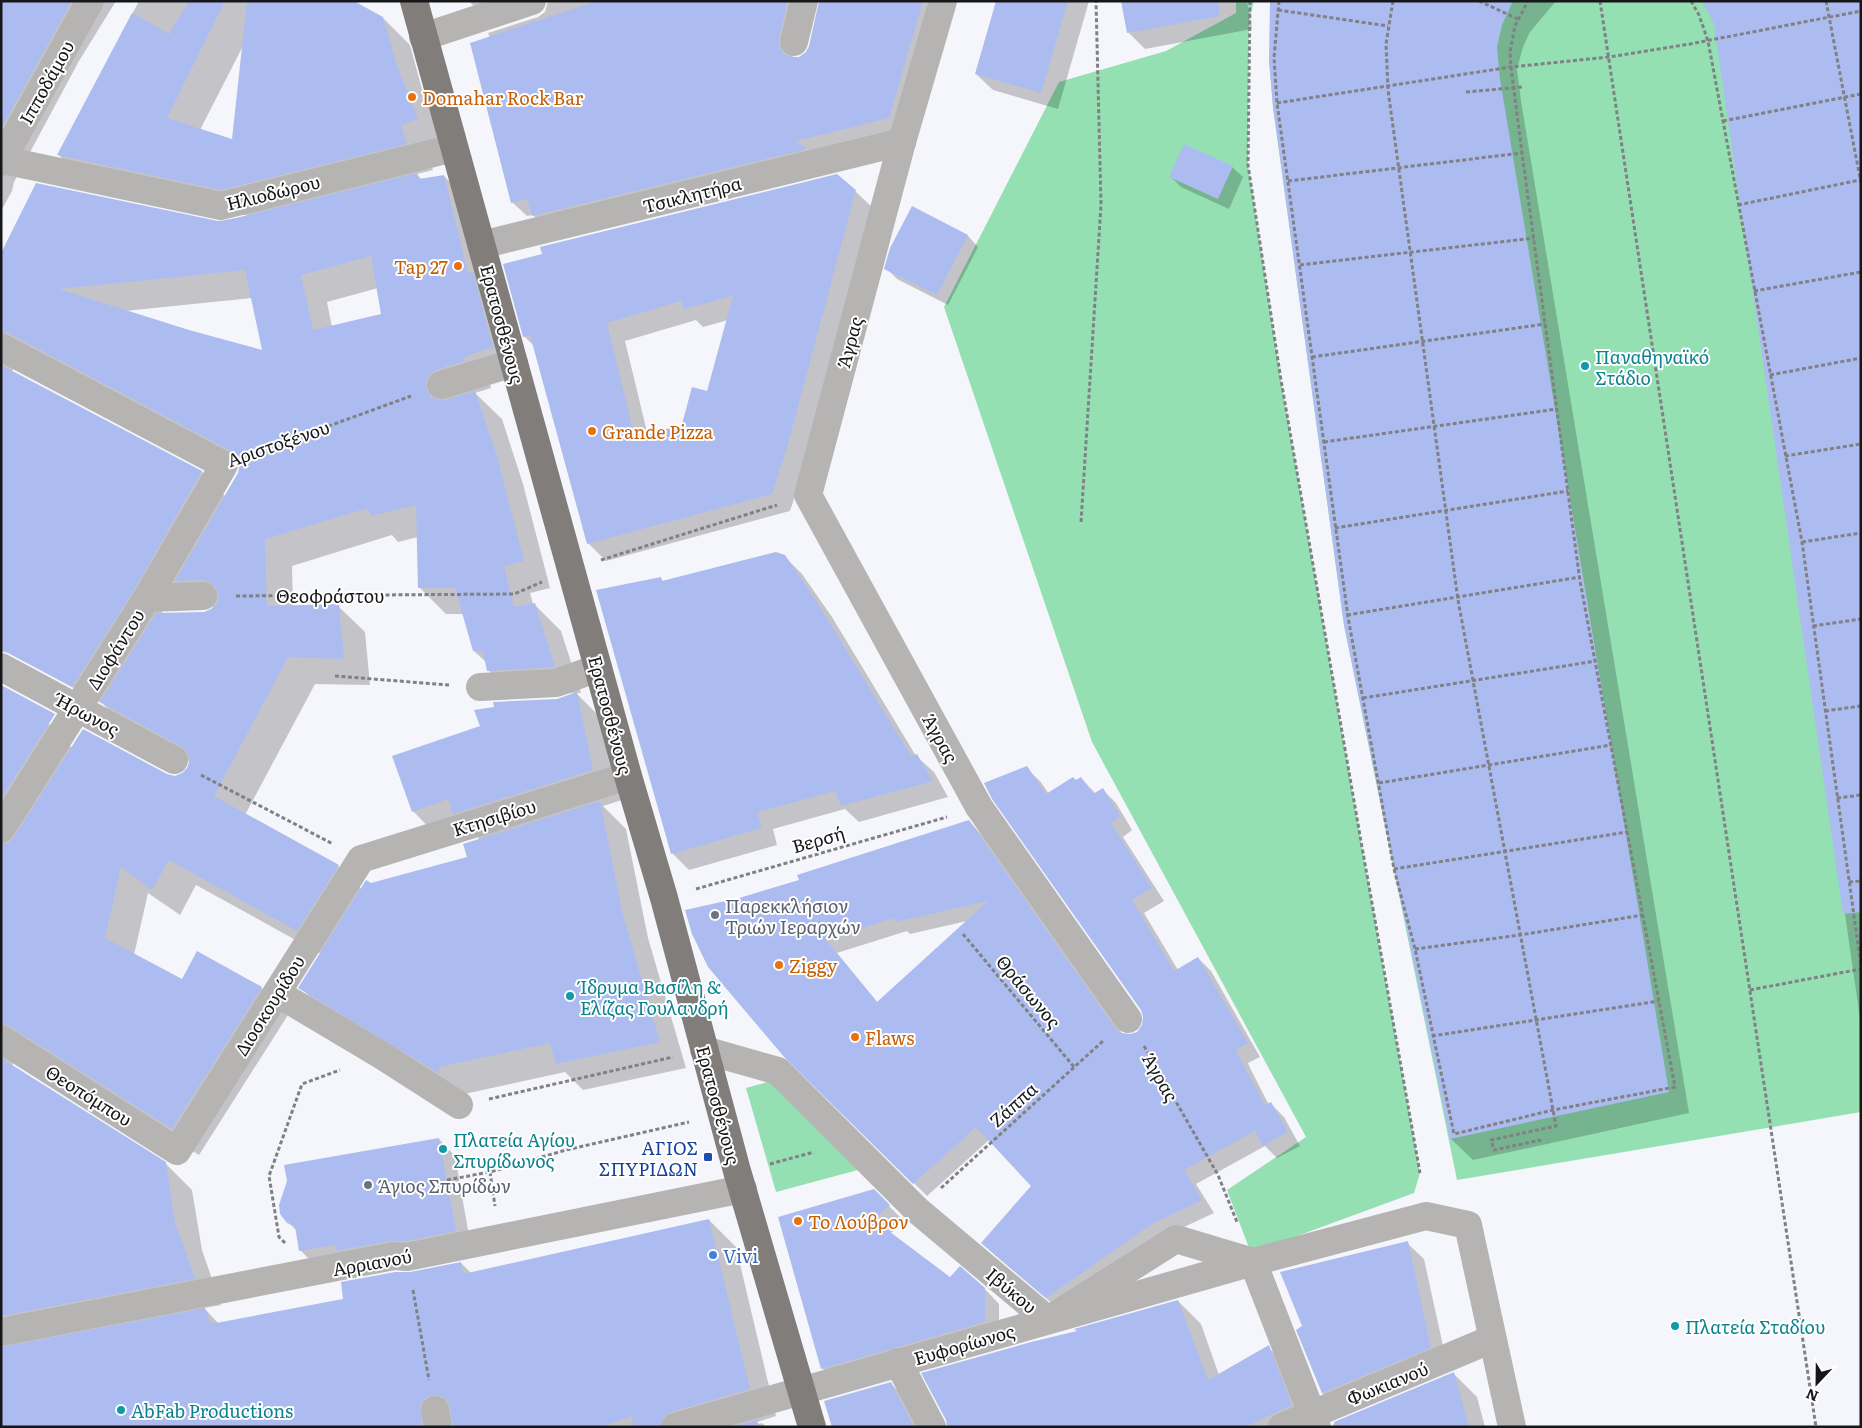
<svg xmlns="http://www.w3.org/2000/svg" width="1862" height="1428" viewBox="0 0 1862 1428" font-family="Literata,serif">
<rect width="100%" height="100%" fill="#f5f6fb"/>
<g fill="#94e0b3">
<polygon points="1236,1 1254,1 1249,20 1248,165 1281,380 1362,847 1420,1173 1414,1193 1251,1253 1227,1190 1306,1137 1092,742 944,307 1059,82 1166,51 1236,13"/>
<polygon points="1274,1 1861,1 1861,1112 1457,1180 1344,625 1273,107 1269,60"/>
<polygon points="775,1080 869,1167 776,1192 746,1088"/>
</g>
<g fill="#0003" fill-rule="evenodd">
<polygon points="1,1 116,1 79,61 14,182 12,191 1,211"/>
<path d="M139,1H352L383,18L410,45L423,93L444,146L427,151L433,170L417,174L422,180L444,176L471,203L519,374L490,384L491,388L475,393L502,419L523,484L550,588L530,593L533,604H534L561,631L581,693H576L606,723L622,800L603,806L626,829L648,938L686,1068L583,1090L565,1072L465,1094L327,1014L300,987L321,954L196,885L180,915L148,893L134,955L182,981L261,988L288,1015L199,1155L37,1052L15,1057L12,1066L165,1163L192,1190L202,1250L221,1305L204,1308L219,1324L345,1300L410,1274L461,1263L471,1273L709,1220L736,1247L776,1416L757,1422L759,1424L762,1423L766,1427H454L455,1423L450,1427H1V699L49,724L72,748L175,777L182,775L189,768L190,762L128,729L103,704L1,648V256L249,216L85,182L59,155ZM243,46L233,141L200,130ZM378,288L383,315L332,327L327,302ZM252,298L263,351L189,331L125,311ZM36,360L240,467L239,473L225,496L202,472L12,372L14,366ZM392,535L398,542L418,537L419,587L446,614H464L474,651L487,663L488,670L515,697L574,693L557,700L413,811L442,841L472,831L480,840L469,858L371,884L362,890L338,866L245,815L315,684L370,685L365,632L338,606L293,607L292,566ZM179,584L203,608L215,607L204,613L161,614Z"/>
<polygon points="469,1 539,1 486,19"/>
<polygon points="548,1 812,1 793,54 793,58 799,58 807,53 810,47 820,1 941,1 903,132 547,230 533,215 527,216 512,202 490,38 488,33 538,17 545,12"/>
<polygon points="997,1 1089,1 1058,109 993,90 976,74"/>
<polygon points="1123,1 1247,1 1252,29 1145,49 1128,32"/>
<polygon points="1272,1 1556,1 1530,32 1523,47 1517,69 1521,101 1689,1113 1473,1160 1451,1139"/>
<polygon points="1861,1 1861,1025 1716,23"/>
<polygon points="1232,167 1243,177 1229,209 1181,187 1171,177"/>
<path d="M855,191L874,209L806,463L790,511L606,561L588,543L534,346L524,336ZM696,320L703,327L728,320L708,392L683,425L648,436L625,341Z"/>
<polygon points="912,207 968,236 978,247 948,305 897,279 886,268"/>
<polygon points="785,557 802,574 832,617 916,756 934,772 948,797 859,822 845,809 773,829 777,845 689,870 672,853 661,579 664,582"/>
<path d="M1026,768L1040,781L1049,794L1081,778L1096,794L1102,789L1116,803L1132,830L1123,837L1164,901L1144,913L1178,970L1198,958L1211,971L1260,1057L1248,1063L1251,1070L1269,1105L1271,1104L1284,1117L1300,1146L1277,1158L1265,1146L1196,1184L1214,1213L1165,1236L1060,1310L996,1256L982,1243L1033,1186L989,1140L927,1196L786,1057L740,899L800,881L969,821L982,835L1123,1035L1130,1036L1137,1033L1144,1026L1145,1017ZM967,921L878,1003L837,953L907,931L910,934Z"/>
<polygon points="439,1139 455,1156 471,1247 317,1267 300,1250 297,1231 288,1222"/>
<polygon points="873,1190 904,1221 890,1234 950,1279 984,1288 999,1304 999,1337 837,1383 822,1368"/>
<polygon points="1407,1243 1424,1259 1447,1364 1338,1409 1322,1393 1298,1330"/>
<polygon points="1178,1301 1201,1324 1219,1375 1268,1347 1291,1370 1313,1427 949,1427 1079,1332"/>
<polygon points="1454,1374 1477,1397 1485,1427 1333,1427 1333,1424"/>
<polygon points="890,1383 914,1406 924,1427 833,1427"/>
</g>
<g fill="#acbcf0" fill-rule="evenodd">
<polygon points="1,1 72,1 1,129"/>
<polygon points="189,1 225,1 167,118 232,139 247,1 354,1 383,17 397,65 418,119 401,125 407,144 221,190 57,155 132,13 169,34"/>
<polygon points="597,1 788,1 779,38 779,46 784,54 791,57 799,57 806,52 809,46 819,1 923,1 889,118 796,141 807,149 532,216 527,199 511,203 470,43"/>
<polygon points="996,1 1068,1 1041,93 975,74"/>
<polygon points="1121,1 1218,1 1220,16 1127,33"/>
<polygon points="1270,1 1513,1 1502,25 1497,47 1500,79 1669,1092 1450,1139 1344,625 1273,107 1269,60"/>
<polygon points="1702,1 1861,1 1861,912 1843,914 1714,24"/>
<polygon points="1184,144 1233,166 1218,199 1169,177"/>
<path d="M417,173L419,179L444,175L468,273L473,272L493,347L464,357L465,361L436,370L430,374L426,381V389L431,397L438,400H446L475,391L497,456L524,561L504,566L514,607L535,603L555,667L487,671L483,652L473,651L455,588H418L416,505L371,516L368,508L265,539L267,606L339,604L344,659L288,657L214,796L339,865L297,931L169,860L152,890L121,867L105,938L182,979L197,951L262,987L172,1129L9,1026L1,1023V844L9,843L14,837L83,729L167,774L175,776L182,773L187,768L190,759L187,752L182,747L100,702L156,613L204,612L211,609L217,604L219,596L216,588L210,582L202,580L175,581L238,473L240,464L237,456L231,451L8,333L1,332V253L36,183L218,221H224ZM371,256L381,314L313,330L301,275ZM245,270L262,350L189,330L59,289Z"/>
<path d="M837,174L856,190L788,444L772,494L587,544L530,335L523,337L503,264L542,254L540,247ZM733,296L707,391L692,387L682,424L635,439L607,323L681,301L684,309Z"/>
<polygon points="912,206 968,235 937,295 884,269 890,248"/>
<polygon points="1,365 202,471 134,590 72,687 8,653 1,651"/>
<polygon points="776,552 785,555 815,599 911,756 917,754 933,781 841,806 835,791 757,812 762,828 671,854 596,590 661,577 662,581"/>
<polygon points="1,685 55,714 1,799"/>
<polygon points="577,692 593,770 453,814 448,799 412,812 392,756 480,726 474,710 494,707 493,702 557,699"/>
<path d="M1027,766L1046,794L1073,777L1076,780L1081,777L1093,794L1103,788L1120,816L1111,823L1152,888L1132,900L1174,971L1198,957L1248,1043L1236,1050L1238,1055L1265,1105L1271,1102L1288,1132L1263,1146L1255,1131L1184,1170L1202,1200L1152,1224L1046,1298L981,1243L1031,1186L976,1127L913,1184L785,1058L708,967L692,934L685,910L739,898L799,880L797,875L969,820L1115,1028L1122,1033L1130,1034L1137,1032L1142,1025L1143,1017L1141,1010L992,799L984,783ZM988,901L877,1002L826,940L894,918L895,922Z"/>
<polygon points="600,801 622,911 660,1042 556,1064 550,1043 439,1067 440,1074 298,988 366,880 371,883 467,857 463,844"/>
<polygon points="1,1058 166,1162 175,1222 195,1279 1,1316"/>
<polygon points="439,1138 456,1231 406,1241 391,1241 336,1251 335,1245 299,1251 295,1226 287,1223 280,1214 279,1205 287,1181 284,1165"/>
<polygon points="874,1189 890,1205 874,1220 950,1277 960,1266 985,1288 985,1322 821,1369 778,1217"/>
<polygon points="709,1219 750,1389 671,1412 663,1417 660,1427 633,1427 632,1416 600,1427 453,1427 450,1407 447,1400 441,1396 433,1395 425,1398 420,1405 422,1427 1,1427 1,1347 205,1308 211,1324 343,1299 341,1282 395,1272 410,1272 461,1262 463,1274"/>
<polygon points="1408,1241 1431,1348 1322,1393 1296,1330 1302,1326 1280,1272"/>
<polygon points="1178,1300 1208,1380 1269,1345 1292,1405 1245,1427 947,1427 946,1420 921,1373 1031,1342 1077,1331 1074,1329"/>
<polygon points="1454,1372 1469,1427 1337,1427 1334,1422"/>
<polygon points="891,1382 914,1427 832,1427 824,1401"/>
<polygon points="757,1420 758,1427 733,1427"/>
</g>
<g fill="none" stroke-linecap="round" stroke-linejoin="round">
<g stroke="#808184" stroke-width="3" stroke-dasharray="4 2.5" stroke-linecap="butt">
<polyline points="1250,1 1248,165 1281,380 1362,847 1420,1173"/>
<polyline points="1279,1 1274,58 1277,103 1348,617 1394,869 1415,949 1454,1134 1553,1110 1675,1087 1580,581 1522,153 1511,67 1510,52 1515,26 1528,1"/>
<polyline points="1393,1 1386,44 1388,90 1458,600 1556,1126 1491,1140 1494,1150 1541,1140"/>
<polyline points="1479,1 1518,19"/>
<polyline points="1600,1 1816,1427"/>
<polyline points="1691,1 1699,15 1708,41 1802,542 1861,966"/>
<polyline points="1826,1 1861,183"/>
<polyline points="1278,10 1388,26"/>
<polyline points="1466,92 1522,87"/>
<polyline points="1277,103 1511,67 1609,57 1690,44 1861,11"/>
<polyline points="1723,121 1861,94"/>
<polyline points="1288,181 1522,153"/>
<polyline points="1738,205 1860,180"/>
<polyline points="1300,265 1534,238"/>
<polyline points="1754,291 1861,272"/>
<polyline points="1312,357 1545,324"/>
<polyline points="1770,375 1861,358"/>
<polyline points="1324,442 1557,409"/>
<polyline points="255,453 411,396"/>
<polyline points="1785,456 1861,444"/>
<polyline points="1081,522 1101,205 1096,1"/>
<polyline points="1335,528 1568,491"/>
<polyline points="1802,542 1861,533"/>
<polyline points="601,560 777,505"/>
<polyline points="236,596 514,594 542,582"/>
<polyline points="1347,615 1580,577"/>
<polyline points="1813,626 1861,619"/>
<polyline points="335,676 449,685"/>
<polyline points="1363,698 1596,661"/>
<polyline points="1825,711 1861,706"/>
<polyline points="201,775 333,844"/>
<polyline points="1379,783 1611,745"/>
<polyline points="1837,798 1861,795"/>
<polyline points="1394,869 1627,832"/>
<polyline points="1849,882 1861,881"/>
<polyline points="696,889 947,817"/>
<polyline points="963,934 1074,1067"/>
<polyline points="1415,949 1520,935 1643,915"/>
<polyline points="1750,990 1861,969"/>
<polyline points="1432,1036 1659,1001"/>
<polyline points="1144,1046 1218,1175 1237,1222"/>
<polyline points="489,1099 673,1057"/>
<polyline points="770,1164 814,1152"/>
<polyline points="490,1172 495,1206"/>
<polyline points="447,1180 490,1172 566,1150 689,1122"/>
<polyline points="941,1188 1103,1041"/>
<polyline points="285,1243 279,1237 269,1176 302,1084 340,1070"/>
<polyline points="413,1290 429,1380"/>
</g>
<g stroke="#b6b4b3" stroke-width="28">
<polyline points="943,1 902,142 808,495 979,807 1128,1019"/>
<polyline points="423,37 532,1"/>
<polyline points="794,42 804,1"/>
<polyline points="3,160 221,206 454,148"/>
<polyline points="1,162 90,1"/>
<polyline points="481,245 902,142"/>
<polyline points="1,347 224,465 147,598 1,829"/>
<polyline points="441,385 514,363"/>
<polyline points="147,598 203,596"/>
<polyline points="1,667 174,760"/>
<polyline points="480,687 556,683 598,668"/>
<polyline points="277,993 381,1055 459,1105"/>
<polyline points="1,1039 177,1151 361,859 628,776"/>
<polyline points="704,1050 778,1071 917,1210 1048,1320 1176,1239 1253,1262 1426,1216 1468,1225 1512,1427"/>
<polyline points="1,1332 394,1256 407,1257 743,1189"/>
<polyline points="898,1362 932,1427"/>
<polyline points="435,1410 438,1427"/>
<polyline points="675,1427 1253,1262 1317,1427"/>
<polyline points="1282,1427 1492,1339"/>
</g>
<polyline stroke="#807d7b" stroke-width="28" points="414,1 628,776 664,898 737,1171 812,1427"/>
</g>
<g fill="#e8710a" stroke="#fff" stroke-width="2">
<circle cx="412" cy="97" r="5"/>
<circle cx="458" cy="266" r="5"/>
<circle cx="592" cy="431" r="5"/>
<circle cx="779" cy="965" r="5"/>
<circle cx="855" cy="1037" r="5"/>
<circle cx="798" cy="1221" r="5"/>
</g>
<g fill="#0f9aa8" stroke="#fff" stroke-width="2">
<circle cx="1585" cy="366" r="5"/>
<circle cx="570" cy="996" r="5"/>
<circle cx="443" cy="1149" r="5"/>
<circle cx="1675" cy="1326" r="5"/>
<circle cx="121" cy="1410" r="5"/>
</g>
<g fill="#6b7280" stroke="#fff" stroke-width="2">
<circle cx="715" cy="915" r="5"/>
<circle cx="368" cy="1185" r="5"/>
</g>
<rect fill="#1a4fb4" stroke="#fff" stroke-width="2" x="703" y="1152" width="10" height="10" rx="2.5"/>
<circle fill="#3f7fe0" stroke="#fff" stroke-width="2" cx="713" cy="1255" r="5"/>
<g text-anchor="middle" dominant-baseline="central" stroke-width="4" stroke-linejoin="round" paint-order="stroke">
<g font-size="18" fill="#161718" stroke="#fff">
<text transform="translate(46 82) rotate(-61)">Ιπποδάμου</text>
<text transform="translate(273 192) rotate(-14)">Ηλιοδώρου</text>
<text transform="translate(692 194) rotate(-14)">Τσικλητήρα</text>
<text transform="translate(503 324) rotate(75)">Ερατοσθένους</text>
<text transform="translate(849 342) rotate(-75)">Άγρας</text>
<text transform="translate(278 443) rotate(-19)">Αριστοξένου</text>
<text x="330" y="595">Θεοφράστου</text>
<text transform="translate(115 649) rotate(-58)">Διοφάντου</text>
<text transform="translate(88 714) rotate(28)">Ήρωνος</text>
<text transform="translate(611 715) rotate(75)">Ερατοσθένους</text>
<text transform="translate(941 738) rotate(61)">Άγρας</text>
<text transform="translate(494 817) rotate(-17)">Κτησιβίου</text>
<text transform="translate(818 839) rotate(-16)">Βερσή</text>
<text transform="translate(1029 991) rotate(50)">Θράσωνος</text>
<text transform="translate(269 1005) rotate(-58)">Διοσκουρίδου</text>
<text transform="translate(1161 1077) rotate(60)">Άγρας</text>
<text transform="translate(89 1095) rotate(32)">Θεοπόμπου</text>
<text transform="translate(1013 1104) rotate(-42)">Ζάππα</text>
<text transform="translate(719 1105) rotate(75)">Ερατοσθένους</text>
<text transform="translate(372 1262) rotate(-10)">Αρριανού</text>
<text transform="translate(1012 1290) rotate(40)">Ιβύκου</text>
<text transform="translate(964 1344) rotate(-16)">Ευφορίωνος</text>
<text transform="translate(1387 1383) rotate(-22)">Φωκιανού</text>
</g>
<g font-size="18" fill="#c56008" stroke="#fff" text-anchor="start">
<text x="422" y="97">Domahar Rock Bar</text>
<text x="448" y="266" text-anchor="end">Tap 27</text>
<text x="602" y="431">Grande Pizza</text>
<text x="789" y="965">Ziggy</text>
<text x="865" y="1037">Flaws</text>
<text x="808" y="1221">Το Λούβρον</text>
</g>
<g font-size="18" fill="#0d838f" stroke="#fff" text-anchor="start">
<text x="1595" y="356">Παναθηναϊκό<tspan x="1595" dy="21">Στάδιο</tspan></text>
<text x="580" y="986">Ίδρυμα Βασίλη &amp;<tspan x="580" dy="21">Ελίζας Γουλανδρή</tspan></text>
<text x="453" y="1139">Πλατεία Αγίου<tspan x="453" dy="21">Σπυρίδωνος</tspan></text>
<text x="1685" y="1326">Πλατεία Σταδίου</text>
<text x="131" y="1410">AbFab Productions</text>
</g>
<g font-size="18" fill="#5b616d" stroke="#fff" text-anchor="start">
<text x="725" y="905">Παρεκκλήσιον<tspan x="725" dy="21">Τριών Ιεραρχών</tspan></text>
<text x="378" y="1185">Άγιος Σπυρίδων</text>
</g>
<g font-size="18" fill="#164399" stroke="#fff" text-anchor="end">
<text x="698" y="1147">ΑΓΙΟΣ<tspan x="698" dy="21">ΣΠΥΡΙΔΩΝ</tspan></text>
</g>
<g font-size="18" fill="#366cbe" stroke="#fff" text-anchor="start">
<text x="723" y="1255">Vivi</text>
</g>
</g>
<rect width="1862" height="1428" fill="none" stroke="#161718" stroke-width="5"/>
<g transform="translate(1817 1383) rotate(202)" stroke="#ffffff" stroke-width="4" paint-order="stroke">
<path d="M0-4L9 19L0 12L-9 19Z" fill="#161718"/>
<text y="-8" font-size="14" font-weight="bold" text-anchor="middle" fill="#161718">N</text>
</g>
</svg>
